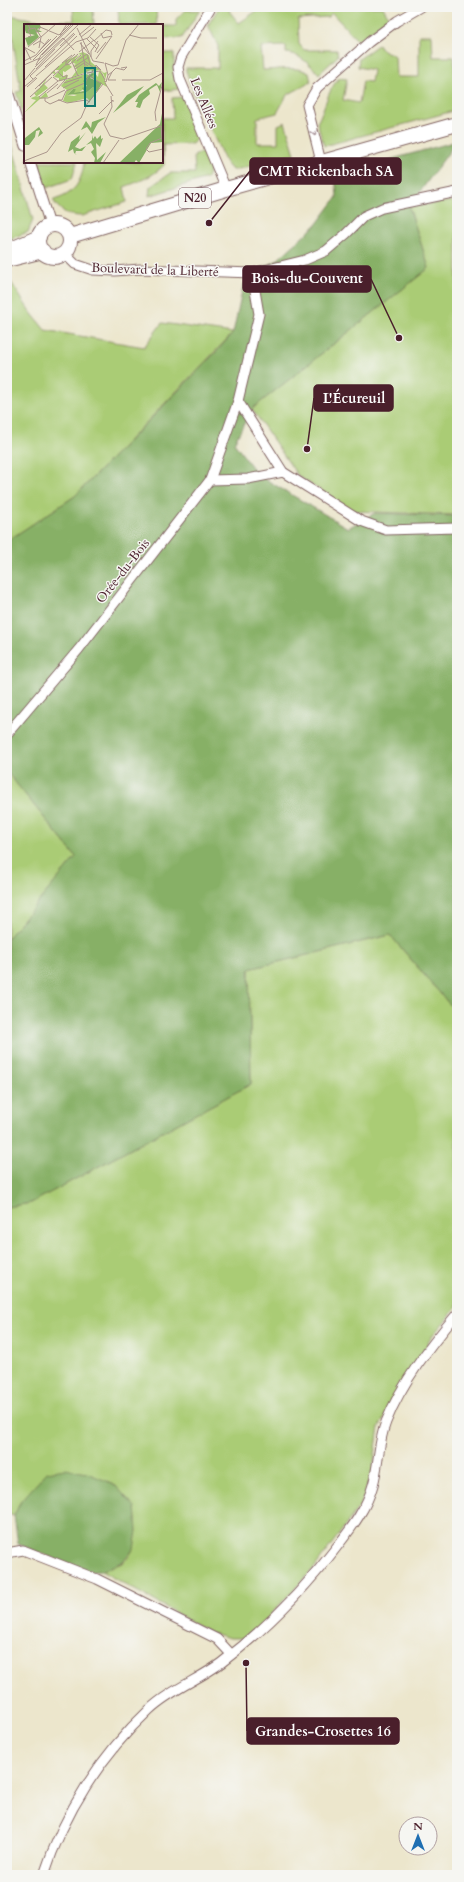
<svg xmlns="http://www.w3.org/2000/svg" width="464" height="1882" viewBox="0 0 464 1882" font-family="Cardo,serif">
<rect width="100%" height="100%" fill="#f6f6f2"/>
<filter id="ink" filterUnits="userSpaceOnUse"><feTurbulence type="fractalNoise" baseFrequency=".025" numOctaves="2"/><feDisplacementMap in="SourceGraphic" scale="8" xChannelSelector="R" yChannelSelector="G"/><feConvolveMatrix kernelMatrix="1 2 1 2 8 2 1 2 1" color-interpolation-filters="sRGB"/></filter>
<filter id="wash" filterUnits="userSpaceOnUse"><feTurbulence type="fractalNoise" baseFrequency=".012" numOctaves="4" result="noise"/><feDisplacementMap in="SourceGraphic" scale="16" xChannelSelector="R" yChannelSelector="G"/><feGaussianBlur stdDeviation="0.9" result="paint"/><feColorMatrix in="noise" values="0 0 0 0 0 0 0 0 0 0 0 0 0 0 0 0 0 1.4 0 .05"/><feComposite in="paint" operator="in"/></filter>
<g filter="url(#wash)">
<rect width="100%" height="100%" fill="#ece6cc"/>
<g fill="#aacc75" stroke="#7a7650">
<polygon points="118,7 156,7 157,25 119,25"/>
<path d="M219,7H233L229,11L239,23L258,10L255,7H383L389,18L358,41L332,13L328,17L298,19L299,44L304,50H337L338,56L319,74C312,66 298,53 286,53V46L261,47L263,70C278,70 296,65 309,73L311,82L287,95L277,113L257,118V143H278V125L285,122L295,154L235,170H232L226,163L193,91L186,71V68H218V46L208,25Z"/>
<polygon points="93,8 94,25 25,25 25,121 16,92 21,91 9,15 37,20 74,21 73,9"/>
<polygon points="186,10 200,10 182,38 162,39 162,26 176,26 176,19"/>
<path d="M419,35H432L433,57H454L457,110L324,146L317,123C325,109 327,91 339,78L347,79L343,100L359,103L363,81L371,82L373,70L358,67L359,59L379,44L381,49L395,56L396,77H419Z"/>
<polygon points="162,53 174,53 174,75 179,89 162,91"/>
<path d="M183,97L200,135L192,144L163,145L164,165C154,176 138,182 124,187L127,202L82,216C69,216 60,212 53,200C74,195 82,182 84,162H162V118H173L172,98Z"/>
<polygon points="7,127 33,220 28,232 7,240"/>
<polygon points="206,150 211,167 207,178 149,196 150,187 170,173 195,173 194,156"/>
<polygon points="38,162 77,162 72,179 46,188"/>
<polygon points="452,201 457,204 457,515 352,511 298,476 252,409 429,268 409,207"/>
<polygon points="7,276 29,310 45,330 144,347 162,323 233,333 75,496 7,541"/>
<polygon points="7,772 76,857 7,939"/>
<path d="M390,935L457,1013V1307L432,1336L379,1427L373,1469L361,1504L315,1567L258,1628L243,1638H230L212,1633L101,1571C107,1568 116,1566 122,1563C140,1550 136,1526 135,1507L21,1501L14,1516L7,1514V1207L31,1203L251,1084L249,969Z"/>
</g>
<g fill="#87b066" stroke="#686848">
<polygon points="457,141 409,207 429,268 252,409 234,443 258,475 348,528 375,513 457,516 457,1013 390,935 249,969 251,1084 31,1203 7,1207 7,939 76,857 7,772 7,541 75,496 215,353 233,333 243,286 252,273 276,261 316,225 337,197 335,175"/>
<polygon points="65,1469 87,1473 114,1484 135,1507 137,1531 134,1549 122,1562 101,1571 87,1572 18,1544 14,1516 21,1501 47,1472"/>
</g>
</g>
<g filter="url(#ink)">
<g fill="none" stroke-linecap="round" stroke-linejoin="round">
<defs>
<g id="minor">
<polyline points="211,7 181,57 178,67 180,79 226,189"/>
<polyline points="7,88 25,146"/>
<polyline points="30,162 50,225"/>
<polyline points="321,162 307,105 317,88 369,42 397,21 421,7"/>
<polyline points="64,253 75,264 93,270 115,271 140,269 252,273 305,260 326,251 346,234 364,216 382,208 457,192"/>
<polyline points="238,401 283,472 361,521 386,530 457,528"/>
<polyline points="210,480 248,479 283,472"/>
<polyline points="7,734 79,649 210,480 238,401 259,314 252,273"/>
<polyline points="7,1553 23,1550 97,1579 217,1639 231,1654"/>
<path d="M44,1875C64,1813 101,1755 149,1710C170,1690 198,1680 221,1663C266,1629 305,1589 339,1544C353,1526 367,1507 373,1485C379,1464 378,1442 386,1422C402,1382 430,1346 457,1314"/>
</g>
<g id="primary">
<circle cx="54" cy="241" r="16"/>
<polyline points="70,236 226,189 457,124"/>
<polyline points="7,251 39,237"/>
<polyline points="7,260 43,251"/>
</g>
</defs>
<use href="#minor" stroke="#836563" stroke-width="11"/>
<use href="#primary" stroke="#836563" stroke-width="16"/>
<use href="#minor" stroke="#fff" stroke-width="9"/>
<use href="#primary" stroke="#fff" stroke-width="14"/>
</g>
<defs><path id="oneway-chevron" d="M-2-3.5L2.5 0L-2 3.5" fill="none" stroke-width="1.6" stroke-linecap="round" stroke-linejoin="round"/></defs>
<use stroke="#ae9aa0" href="#oneway-chevron" transform="translate(314 133) rotate(76)"/>
</g>
<g text-anchor="middle" dominant-baseline="central" stroke-width="3" stroke-linejoin="round" paint-order="stroke">
<rect fill="#f6f6f2" stroke="#7e6067" stroke-width="1" x="179" y="188" width="32" height="20" rx="3"/>
<g font-size="12" font-weight="bold" fill="#4a1f2b">
<text x="195" y="198">N20</text>
</g>
<g font-size="13" fill="#4a1f2b" stroke="#f6f6f2">
<text transform="translate(204 103) rotate(68)">Les Allées</text>
<text transform="translate(155 270) rotate(2)">Boulevard de la Liberté</text>
<text transform="translate(123 571) rotate(-52)">Orée-du-Bois</text>
</g>
</g>
<g transform="translate(24 24)">
<rect width="139" height="139" fill="#ece6cc"/>
<path d="M59,28L65,31L67,38L80,49L83,48L81,56L80,51L78,48L75,46L71,47H75L77,48L79,50L83,63L66,53L70,48L74,53L75,47H68L67,46L47,54L53,46L50,41L52,40L47,38L49,34L44,40L48,43L41,48L39,47V52L35,54L44,51L43,55L35,57V54L30,53L36,46H30L32,50L27,49L46,32L43,36L55,31L51,35L52,36L58,31L54,30ZM61,50L65,51L61,64L54,69H48L52,65H49L43,71L50,72L53,71L48,70L62,69L69,63L73,68L66,77L63,74L45,79L39,77L43,66L37,62L42,56ZM23,54L20,60L24,64L12,73L15,72L16,74L22,68L24,73L16,75L0,89L12,76L8,75L7,74L12,72L10,69L12,68L13,70L12,67L17,63L14,61L17,62Z" fill="#aacc75"/>
<path d="M0,0H23L16,1L17,4L13,5L18,8H12L15,13L4,22L1,14L11,11L2,9L1,6L0,8ZM68,49L70,50L66,54L78,59L73,68L69,63L62,69L43,71L49,65H52L50,69L60,67L58,64L63,62L59,57ZM138,58L136,68L133,61L131,62L125,66L126,70L119,76L116,84L112,83L114,78H111L115,71L132,59L135,62ZM120,62L112,71L89,89L103,71ZM139,84V118L127,119L115,139L112,136L110,139H95L136,100ZM82,93L74,99L68,110L63,103L57,106L62,97L67,104L68,98ZM15,103L19,109L14,113L16,106L12,107L11,113L5,121H1L0,126L1,114ZM62,108L51,123L56,125L62,122L58,127H52L51,130L53,131L50,129L49,125L44,128L47,118L56,111L55,116ZM68,111L69,115L71,112L73,115L77,111V115L79,114L76,123L72,119L73,136L82,128L76,139H70L71,134L67,128L70,125L67,119L62,121L68,116Z" fill="#87b066"/>
<path fill="none" stroke="#ab968c" stroke-width="1" d="M4,0L6,5L11,4L13,9M53,4L69,37L80,39M77,9L79,14L88,12M36,11L43,0M55,11L68,0M105,11L117,14H133M4,13L7,12L4,6L6,5M17,13L14,8L16,3L35,11L46,0M57,13L70,3M66,13L75,21L71,28M39,14L50,26M62,14L73,25M70,17L82,6L87,7L88,11M52,18L64,14L72,5M57,18L62,49M56,19L65,30M9,21L16,17L20,20M36,22L50,9M0,23L11,29M4,23L16,13M1,24L7,36M15,24L17,13L32,0M15,27L27,15M55,28L70,16M73,29L82,18M18,31L50,0M67,33V27L74,17M72,35L88,12M9,36L33,12M42,36V41L46,40L57,31M59,36L70,44M0,37L12,31L25,15M14,37L39,14M53,37L63,30L66,40M42,38L51,30M48,38L54,52M38,39L48,31M81,39L89,42L94,41L102,16L115,0M0,41L16,34M12,41L17,31L48,0M11,43L55,0M21,43L53,12M50,43L65,33M12,45L31,25M51,45L60,39L64,42M34,48L39,53L43,51L42,55M68,48L72,41L77,46L72,43M88,48L92,44L100,46L103,43L97,44M63,49L76,47L81,56M84,51L88,48L84,56H92M12,52L52,18M29,52L54,30M66,52L78,60M29,53L34,57L47,54M47,54L62,49M9,55L6,52L51,10M98,56H126L139,49M0,57L11,44M80,57L82,58L84,51L81,39M40,59L58,53M81,59L89,72M15,62L35,42M0,63L12,53M3,63L13,54M39,64L55,56M11,65L35,42M33,65L41,56M42,67L61,59L66,50M23,69L34,60M87,72L88,83L80,100L86,112L99,115L137,102L138,114L126,119L122,125L125,128L139,125M6,73L28,53M15,73L34,57M15,74H24L41,66M21,74V77L26,80L35,76L43,79L62,76L66,78M34,76H38L42,67M75,90L89,76V78M132,97L131,88L139,58M0,137L23,128L37,109L57,94L63,80L79,60M79,139L95,116"/>
<path fill="#0f766e" fill-opacity="0.15" stroke="#0f766e" stroke-width="2" d="M61,44H71V82H61Z"/>
<rect width="139" height="139" fill="none" stroke="#4a1f2b" stroke-width="2"/>
</g>
<path fill="none" stroke="#4a1f2b" stroke-width="1.5" d="M209 223L250 171M399 338L371 279M307 449L314 398M246 1663L247 1731"/>
<g fill="#4a1f2b" stroke="#f6f6f2" stroke-width="1.5">
<circle cx="209" cy="223" r="4"/>
<circle cx="399" cy="338" r="4"/>
<circle cx="307" cy="449" r="4"/>
<circle cx="246" cy="1663" r="4"/>
</g>
<g fill="#4a1f2b" stroke="#4a1f2b" stroke-width="1.5">
<rect x="250" y="158" width="151" height="26" rx="4"/>
<rect x="243" y="266" width="128" height="26" rx="4"/>
<rect x="314" y="385" width="79" height="26" rx="4"/>
<rect x="247" y="1718" width="152" height="26" rx="4"/>
</g>
<g font-size="14" text-anchor="middle" font-weight="bold" fill="#fff">
<text x="326" y="176">CMT Rickenbach SA</text>
<text x="307" y="283">Bois-du-Couvent</text>
<text x="354" y="403">L'Écureuil</text>
<text x="323" y="1736">Grandes-Crosettes 16</text>
</g>
<rect width="464" height="1882" fill="none" stroke="#f6f6f2" stroke-width="24"/>
<g transform="translate(418 1836)"><circle r="19" fill="#f6f6f2" stroke="#b1a0a2"/>
<path d="M0-3L7 15L0 10L-7 15Z" fill="#1f6fb2"/>
<text y="-6" font-size="11" font-weight="bold" text-anchor="middle" fill="#4a1f2b">N</text>
</g>
</svg>
